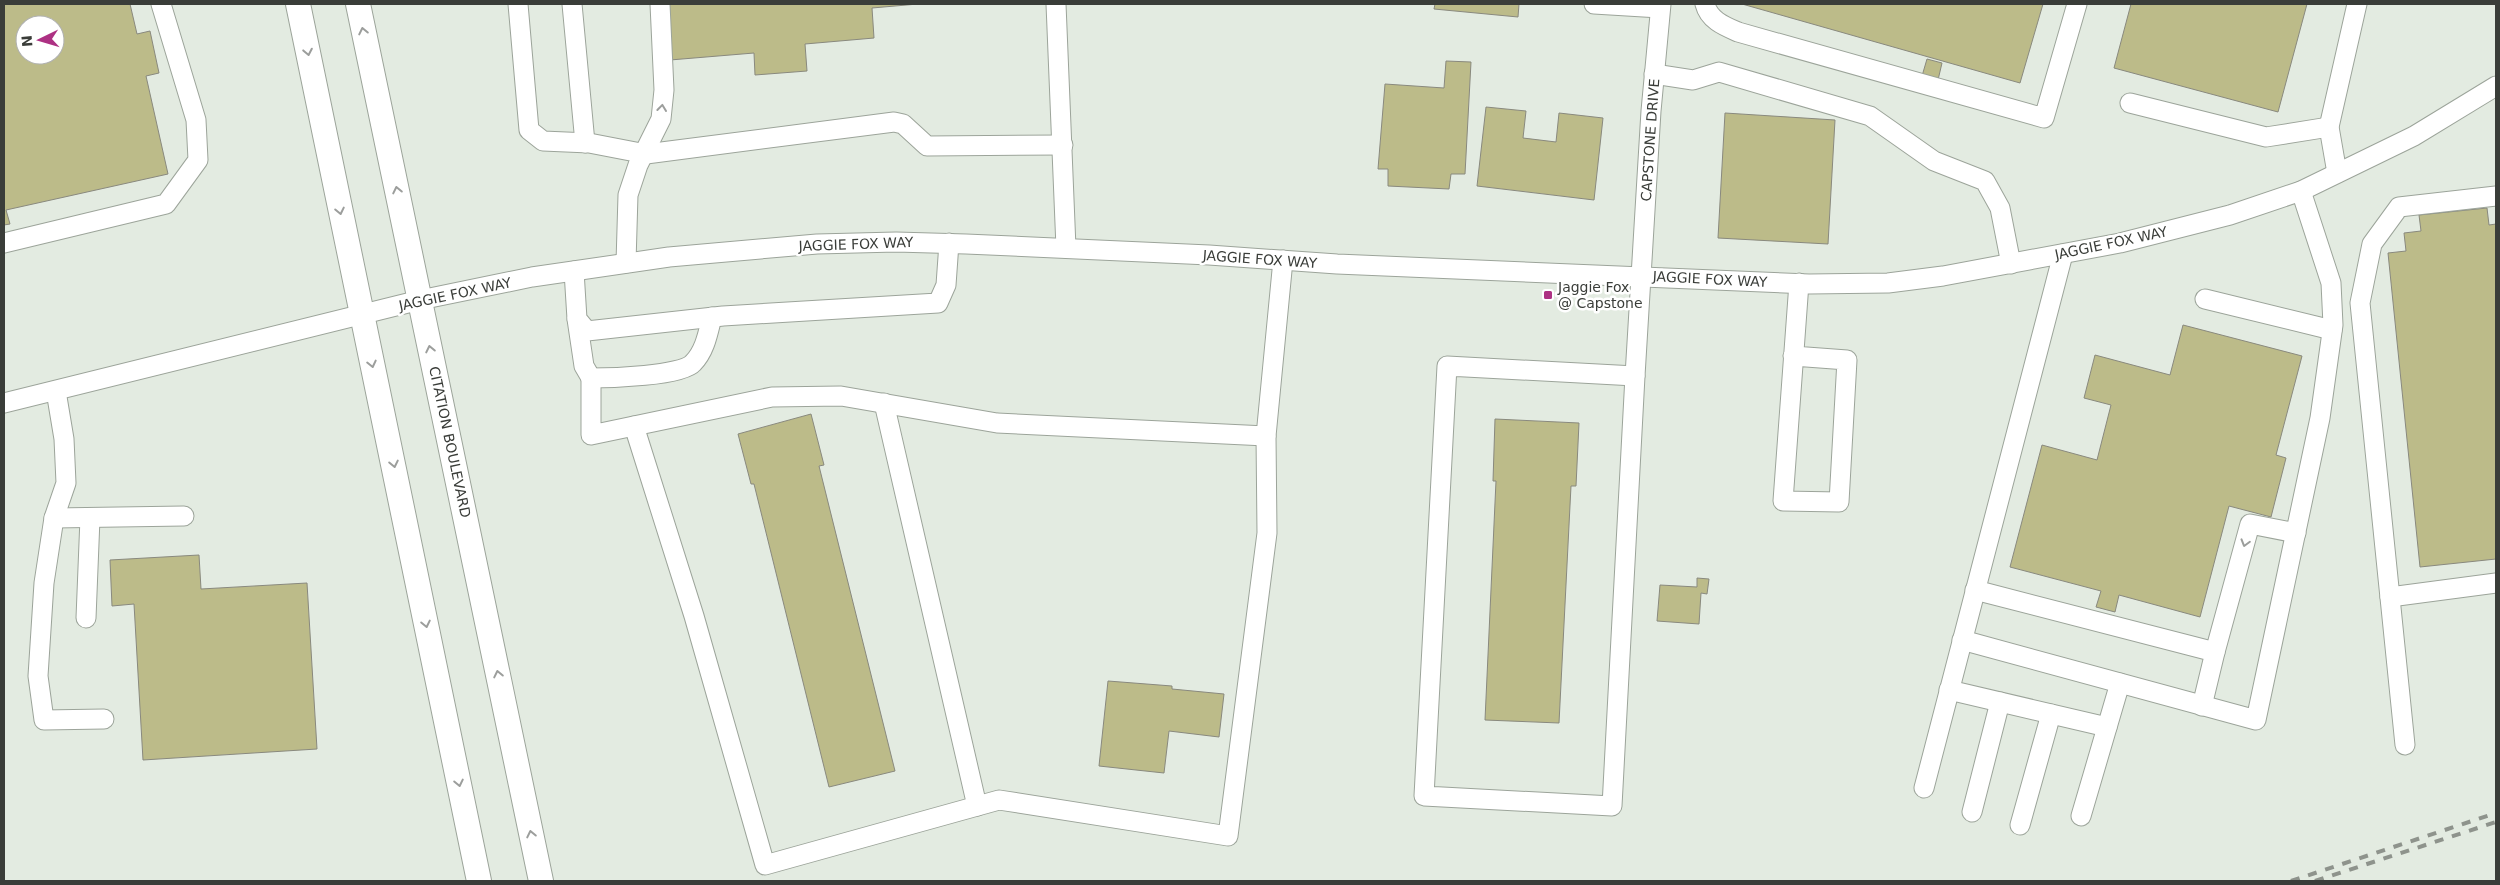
<svg xmlns="http://www.w3.org/2000/svg" width="2500" height="885" viewBox="0 0 2500 885" font-family="'DejaVu Sans',sans-serif">
<rect width="100%" height="100%" fill="#e3ebe1"/>
<g fill="#bcbb89" stroke="#89897e" fill-rule="evenodd">
<path d="M4,4H130L137,34L150,31L159,73L146,76L168,174L6,210L10,224L4,225ZM25,25H55V55H25Z"/>
<polygon points="665,4 918,4 872,8 874,38 805,44 807,71 755,75 754,53 670,60"/>
<polygon points="1435,4 1519,4 1518,17 1434,9"/>
<polygon points="1742,4 2043,4 2020,83"/>
<polygon points="2131,4 2307,4 2278,112 2114,68"/>
<polygon points="1927,59 1942,63 1938,80 1922,76"/>
<polygon points="1446,61 1471,62 1465,174 1451,174 1449,189 1388,186 1388,169 1378,169 1385,84 1444,88"/>
<polygon points="1486,107 1526,111 1523,138 1556,142 1559,113 1603,118 1594,200 1477,186"/>
<polygon points="1725,113 1835,120 1828,244 1718,238"/>
<polygon points="2487,208 2489,225 2496,224 2496,559 2420,567 2388,253 2406,251 2404,233 2421,231 2419,215"/>
<polygon points="2183,325 2302,356 2276,455 2286,458 2271,517 2229,506 2200,617 2119,595 2115,612 2096,607 2101,591 2010,567 2042,445 2097,460 2111,405 2084,398 2095,355 2170,375"/>
<polygon points="811,414 824,465 819,466 895,771 829,787 754,484 751,484 738,434"/>
<polygon points="1495,419 1579,423 1576,486 1571,486 1559,723 1485,720 1496,481 1493,481"/>
<polygon points="199,555 201,589 307,583 317,749 143,760 134,604 112,606 110,560"/>
<polygon points="1697,578 1709,579 1707,594 1701,593 1699,624 1657,621 1660,585 1697,587"/>
<polygon points="1108,681 1172,686 1172,689 1224,694 1219,737 1169,731 1164,773 1099,766"/>
</g>
<g fill="none" stroke-linecap="round" stroke-linejoin="round">
<defs>
<g id="minor">
<polyline points="518,4 529,130 543,141 589,143 646,154 894,122 903,124 927,146 1063,145"/>
<polyline points="572,4 585,143"/>
<polyline points="1056,4 1066,248"/>
<polyline points="1594,4 1660,8"/>
<path d="M1705,4C1709,20 1724,26 1738,32L2044,118L2077,4"/>
<polyline points="1654,74 1693,80 1719,72 1870,116 1934,161 1985,181 2000,208 2011,264"/>
<polyline points="2130,103 2266,137 2329,127"/>
<polyline points="2337,173 2329,127 2357,4"/>
<polyline points="4,243 166,204 198,160 196,120 161,4"/>
<polyline points="626,263 628,195 638,165 661,119 664,90 660,4"/>
<polyline points="574,271 577,319 587,331 723,316 938,303 946,285 949,243"/>
<polyline points="2205,299 2332,330"/>
<path d="M577,319L584,366L591,378C609,378 682,376 693,363C705,351 708,333 712,317"/>
<polyline points="1793,356 1847,360 1839,502 1783,501 1799,283"/>
<polygon points="1447,366 1635,376 1612,806 1424,796"/>
<polyline points="1635,376 1651,111 1661,4"/>
<polyline points="591,378 591,435 772,397 841,396 997,423 1266,436 1283,260"/>
<polyline points="56,391 64,439 66,483 54,518 44,583 38,676 44,720 104,719"/>
<polyline points="4,403 420,300 532,277 669,257 817,244 896,242 966,244 1209,255 1337,264 1809,284 1888,283 1943,276 2120,243 2230,215 2301,191 2414,136 2496,86"/>
<polyline points="884,403 977,806"/>
<polyline points="634,426 694,616 765,865 999,800 1228,836 1267,533 1266,436"/>
<polyline points="54,518 184,516"/>
<polyline points="1975,590 2215,652 2202,706"/>
<polyline points="2390,597 2496,583"/>
<polyline points="86,618 90,518"/>
<polyline points="1962,640 2256,720 2320,418 2333,325 2331,283 2301,191"/>
<polyline points="2215,652 2250,524 2296,533"/>
<polyline points="1949,690 2107,727"/>
<polyline points="2405,745 2360,303 2372,244 2399,207 2496,196"/>
<polyline points="1924,788 2063,254"/>
<polyline points="1972,812 2000,702"/>
<polyline points="2081,816 2120,683"/>
<polyline points="2020,825 2051,714"/>
</g>
<g id="major">
<polyline points="298,4 479,881"/>
<polyline points="358,4 541,881"/>
</g>
</defs>
<use href="#minor" stroke="#9ca49a" stroke-width="21"/>
<use href="#major" stroke="#9ca49a" stroke-width="26"/>
<use href="#minor" stroke="#fff" stroke-width="19"/>
<use href="#major" stroke="#fff" stroke-width="24"/>
<g stroke="#8e938c" stroke-width="4" stroke-dasharray="9 9" stroke-linecap="butt">
<polyline points="2291,881 2496,813"/>
<polyline points="2315,881 2496,822"/>
</g>
</g>
<defs><path id="oneway-chevron" d="M-2-3.5L2.5 0L-2 3.5" fill="none" stroke-width="1.6" stroke-linecap="round" stroke-linejoin="round" transform="scale(1.25)"/></defs>
<g stroke="#9c9e9c">
<use href="#oneway-chevron" transform="translate(363 31) rotate(-102)"/>
<use href="#oneway-chevron" transform="translate(308 52) rotate(79)"/>
<use href="#oneway-chevron" transform="translate(662 108) rotate(-83)"/>
<use href="#oneway-chevron" transform="translate(397 190) rotate(-102)"/>
<use href="#oneway-chevron" transform="translate(340 211) rotate(78)"/>
<use href="#oneway-chevron" transform="translate(430 349) rotate(-102)"/>
<use href="#oneway-chevron" transform="translate(372 364) rotate(77)"/>
<use href="#oneway-chevron" transform="translate(394 464) rotate(78)"/>
<use href="#oneway-chevron" transform="translate(2245 543) rotate(106)"/>
<use href="#oneway-chevron" transform="translate(426 624) rotate(78)"/>
<use href="#oneway-chevron" transform="translate(498 674) rotate(-102)"/>
<use href="#oneway-chevron" transform="translate(459 783) rotate(78)"/>
<use href="#oneway-chevron" transform="translate(531 834) rotate(-102)"/>
</g>
<rect fill="#ad3183" stroke="#fff" stroke-width="2" x="1543" y="290" width="10" height="10" rx="2.5"/>
<g text-anchor="middle" dominant-baseline="central" stroke-width="5" stroke-linejoin="round" paint-order="stroke">
<g font-size="14" fill="#3a3d39" stroke="#fff">
<text transform="translate(1650 140) rotate(-86)">CAPSTONE DRIVE</text>
<text transform="translate(2111 243) rotate(-12)">JAGGIE FOX WAY</text>
<text transform="translate(856 244) rotate(-2)">JAGGIE FOX WAY</text>
<text transform="translate(1260 259) rotate(4)">JAGGIE FOX WAY</text>
<text transform="translate(1710 279) rotate(3)">JAGGIE FOX WAY</text>
<text transform="translate(455 294) rotate(-12)">JAGGIE FOX WAY</text>
<text transform="translate(450 442) rotate(78)">CITATION BOULEVARD</text>
</g>
<g font-size="14" fill="#3a3d39" stroke="#fff" text-anchor="start">
<text x="1558" y="287">Jaggie Fox<tspan x="1558" dy="16">@ Capstone</tspan></text>
</g>
</g>
<rect width="2500" height="885" fill="none" stroke="#3a3d39" stroke-width="10"/>
<g transform="translate(40 40) rotate(265)"><circle r="24" fill="#ffffff" stroke="#b0b1b0"/>
<path d="M0-4L9 19L0 12L-9 19Z" fill="#ad3183"/>
<text y="-8" font-size="14" font-weight="bold" text-anchor="middle" fill="#3a3d39">N</text>
</g>
</svg>
